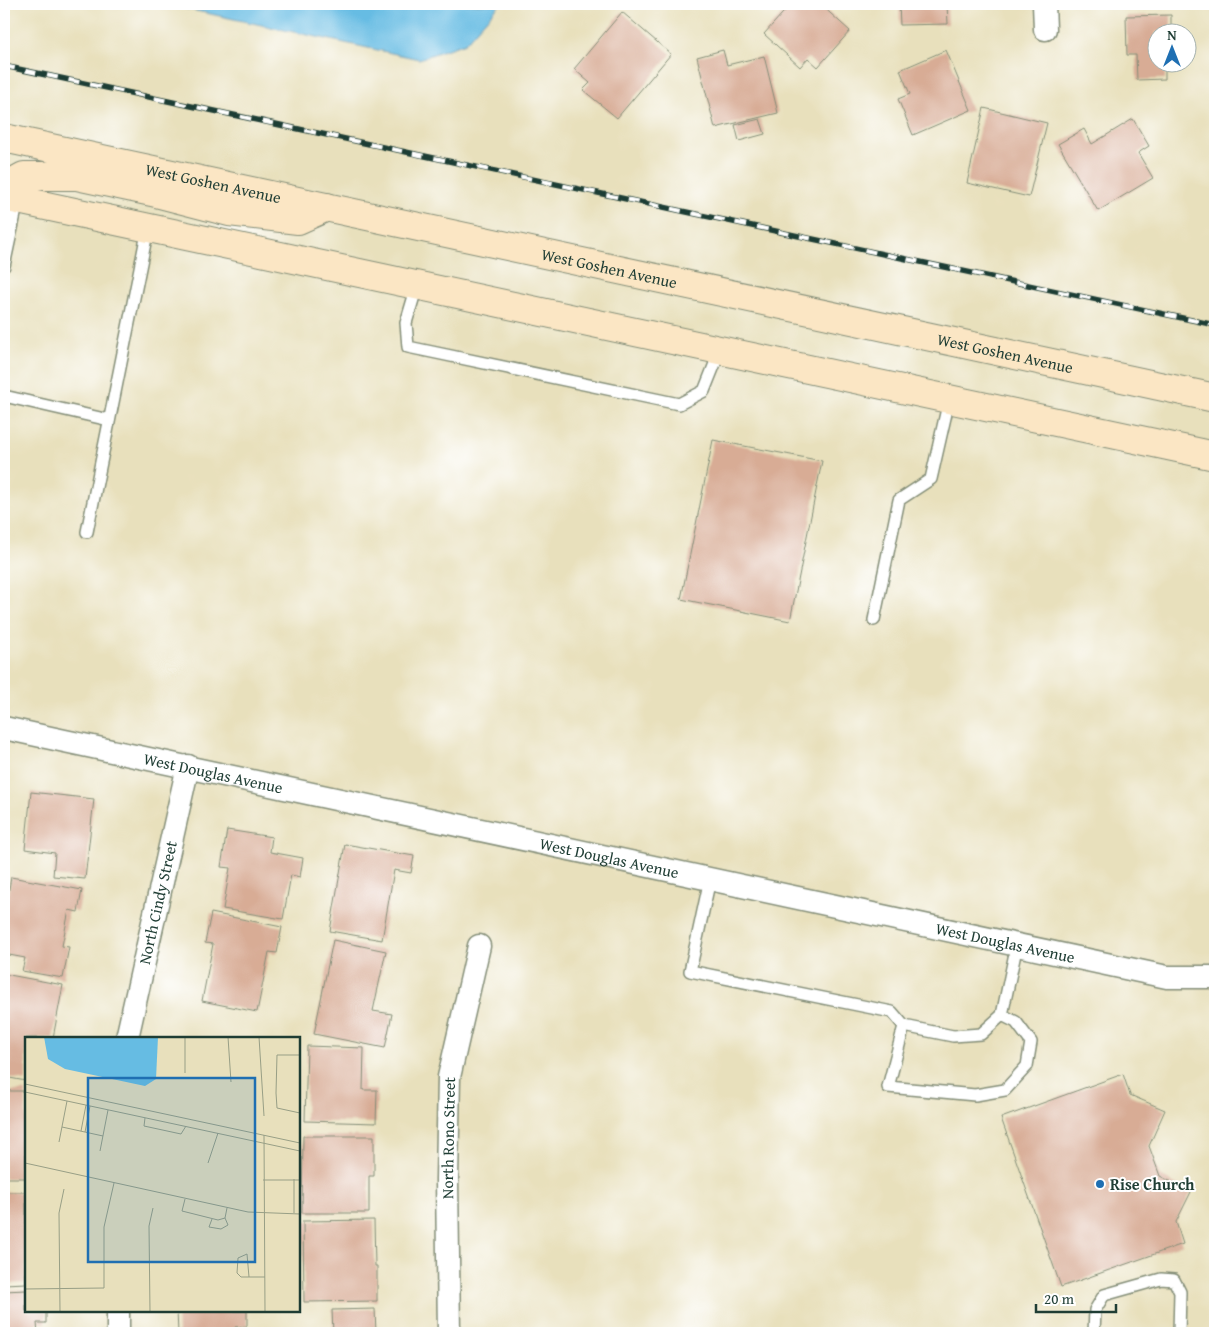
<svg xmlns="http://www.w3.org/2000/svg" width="1219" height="1337" viewBox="0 0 1219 1337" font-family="'Gentium Book Plus',serif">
<rect width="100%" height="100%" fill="#fff"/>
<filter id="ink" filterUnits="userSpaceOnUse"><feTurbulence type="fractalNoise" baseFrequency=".02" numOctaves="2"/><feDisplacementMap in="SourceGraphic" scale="10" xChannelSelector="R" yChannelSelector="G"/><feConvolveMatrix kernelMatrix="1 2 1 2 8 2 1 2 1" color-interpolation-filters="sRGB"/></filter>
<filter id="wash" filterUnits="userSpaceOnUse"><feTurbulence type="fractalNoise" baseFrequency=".0096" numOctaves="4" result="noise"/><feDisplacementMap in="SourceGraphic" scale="20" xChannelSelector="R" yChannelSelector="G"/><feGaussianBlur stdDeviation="1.12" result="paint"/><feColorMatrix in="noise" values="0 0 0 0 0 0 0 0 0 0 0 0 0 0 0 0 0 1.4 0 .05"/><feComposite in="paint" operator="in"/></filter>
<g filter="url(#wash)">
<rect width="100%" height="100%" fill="#e8e0bc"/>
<polygon fill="#66bce3" stroke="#427c8c" points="164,4 500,4 465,43 419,59"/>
<g id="blocks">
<g fill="#d8ac95">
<polygon points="791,4 820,4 850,31 818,67 808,58 800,67 764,34"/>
<polygon points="899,4 947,4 948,24 900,25"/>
<polygon points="622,12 671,54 617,118 583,90 590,83 574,69"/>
<polygon points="1171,15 1171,32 1156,32 1156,62 1165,62 1165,79 1137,80 1136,55 1127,55 1126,16"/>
<polygon points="723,50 727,65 764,56 778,113 715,128 697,57"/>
<polygon points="946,50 971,110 913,135 898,99 910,94 900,70"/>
<polygon points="984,108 1047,123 1029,197 967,183"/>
<polygon points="760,119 765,134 739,141 735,125"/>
<polygon points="1133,119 1149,146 1138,153 1153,178 1098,211 1058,144 1084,129 1092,144"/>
<polygon points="713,440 822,461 790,621 681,599"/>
<polygon points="31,792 94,799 85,879 53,876 55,853 25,849"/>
<polygon points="227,830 272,837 270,852 303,858 300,877 291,875 283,919 223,909 230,868 221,867"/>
<polygon points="345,844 414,856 411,873 394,870 382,940 330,931"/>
<polygon points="11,877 82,890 78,912 69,910 62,946 69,947 63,978 22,971 25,958 4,954 4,919"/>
<polygon points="211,913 282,927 277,953 269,952 257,1012 202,1001 213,944 205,943"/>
<polygon points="333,940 386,951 373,1011 392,1014 385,1048 314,1034"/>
<polygon points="4,974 63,985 53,1038 26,1038 26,1081 4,1077"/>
<polygon points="307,1046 364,1048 363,1090 377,1090 376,1123 305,1121"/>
<polygon points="1123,1074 1130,1095 1165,1110 1149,1146 1160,1176 1191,1192 1176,1222 1183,1244 1061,1287 1001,1118"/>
<rect x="4" y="1091" width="22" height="87"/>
<polygon points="303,1136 374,1136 374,1176 369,1176 369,1213 302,1213"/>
<polygon points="4,1192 26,1192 26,1283 4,1284"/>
<polygon points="374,1220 375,1266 377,1266 377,1301 304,1302 303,1221"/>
<polygon points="26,1290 26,1311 46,1311 46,1323 37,1323 38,1333 4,1333 4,1291"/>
<polygon points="375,1309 376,1333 333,1333 332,1310"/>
<polygon points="177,1311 247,1311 247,1326 235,1327 235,1333 178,1333"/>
</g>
</g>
</g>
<g filter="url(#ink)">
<use href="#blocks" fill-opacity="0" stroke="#848e78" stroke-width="1"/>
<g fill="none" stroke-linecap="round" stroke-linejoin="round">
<defs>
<g id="service">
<polyline points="4,266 18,200"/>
<polyline points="417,286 406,323 408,347 679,404 704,391 720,351"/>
<polyline points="4,396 109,420"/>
<polyline points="87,532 148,228"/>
<polyline points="874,620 899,500 931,479 949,400"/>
<polyline points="710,879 690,971 892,1012 904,1026 953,1036 981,1034 1002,1015 1017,944"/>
<polyline points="904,1026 888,1087 975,1095 1005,1090 1027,1066 1031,1042 1016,1022 1002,1015"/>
<polyline points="1094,1333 1095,1310 1104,1295 1161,1279 1174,1280 1180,1292 1179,1333"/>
</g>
<g id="minor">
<polyline points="1044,4 1045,29"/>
<path id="s1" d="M4,728L1167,977H1215"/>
<path id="s2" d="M127,1038L188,766"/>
<polyline points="118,1311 118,1333"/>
<path id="s3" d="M449,1333L447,1179L449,1077L479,946"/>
</g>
<g id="secondary">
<path id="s4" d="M4,138L1215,398"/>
<polyline points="4,187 24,176 77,176 152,192 229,212 298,220 327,207"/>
<polyline points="4,197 1215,456"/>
</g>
</defs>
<use href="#service" stroke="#848e78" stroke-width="14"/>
<use href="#minor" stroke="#848e78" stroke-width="25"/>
<use href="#secondary" stroke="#848e78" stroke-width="30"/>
<use href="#service" stroke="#fff" stroke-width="11"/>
<use href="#minor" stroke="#fff" stroke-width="22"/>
<use href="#secondary" stroke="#fbe6c4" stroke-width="28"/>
<defs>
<polyline id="rail" points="4,66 1215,325"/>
</defs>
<use href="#rail" stroke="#1f3d34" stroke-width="5.5"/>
<use href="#rail" stroke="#fff" stroke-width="4" stroke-dasharray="11" stroke-linecap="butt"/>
</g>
</g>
<circle fill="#1f6fb2" stroke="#fff" stroke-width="2" cx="1100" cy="1184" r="5"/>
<g text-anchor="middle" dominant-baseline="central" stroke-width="4" stroke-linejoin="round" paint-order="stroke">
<g font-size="16" fill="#1f3d34" stroke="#fff">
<text stroke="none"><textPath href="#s4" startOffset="214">West Goshen Avenue</textPath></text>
<text stroke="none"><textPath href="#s4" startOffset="619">West Goshen Avenue</textPath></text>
<text stroke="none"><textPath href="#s4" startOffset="1024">West Goshen Avenue</textPath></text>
<text stroke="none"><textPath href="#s1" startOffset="214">West Douglas Avenue</textPath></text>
<text stroke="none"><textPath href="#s1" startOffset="619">West Douglas Avenue</textPath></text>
<text stroke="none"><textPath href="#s2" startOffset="139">North Cindy Street</textPath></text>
<text stroke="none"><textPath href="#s1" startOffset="1024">West Douglas Avenue</textPath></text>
<text stroke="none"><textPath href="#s3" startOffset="195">North Rono Street</textPath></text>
</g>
<g font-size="16" font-weight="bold" fill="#1f3d34" stroke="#fff" text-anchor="start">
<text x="1110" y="1184">Rise Church</text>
</g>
</g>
<g transform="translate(25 1037)">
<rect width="275" height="275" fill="#e8e0bc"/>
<path d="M19,0H133L131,42L120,49L40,32L23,22Z" fill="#66bce3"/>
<path fill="none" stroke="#989f86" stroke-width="1" d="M160,0V36M203,0L206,45M234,0L239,79M275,18H252L251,56L252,71L275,76M0,47L275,106M0,55L275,114M120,81L119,89L156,97L161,89M37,90L78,99M56,94L61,68M60,95L65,69M239,98L240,275M34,105L42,64M75,114L83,73M0,126L223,175L275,177M183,126L193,96M269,142V176M238,143H275M160,162L157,174L193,183L200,181L202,171M187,182L184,190L196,192L203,188L200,181M224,240H216L212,236L213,221L222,217L224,240H240M0,252L79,251V190L89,146M35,275L34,176L39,152M125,275L124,189L128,171"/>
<path fill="#1f6fb2" fill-opacity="0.15" stroke="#1f6fb2" stroke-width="2.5" d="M63,41H230V225H63Z"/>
<rect width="275" height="275" fill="none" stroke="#1f3d34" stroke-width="2.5"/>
</g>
<rect width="1219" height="1337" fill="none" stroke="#fff" stroke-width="20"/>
<g transform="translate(1172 48)"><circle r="24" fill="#ffffff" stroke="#a5b1ae"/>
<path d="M0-4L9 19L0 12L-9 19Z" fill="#1f6fb2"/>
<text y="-8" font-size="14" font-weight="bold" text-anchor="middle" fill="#1f3d34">N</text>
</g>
<path d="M1036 1304v8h80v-8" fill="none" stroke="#1f3d34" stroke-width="2.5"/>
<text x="1044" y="1304" font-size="15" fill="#1f3d34" stroke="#ffffff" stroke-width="4" paint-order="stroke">20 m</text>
</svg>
